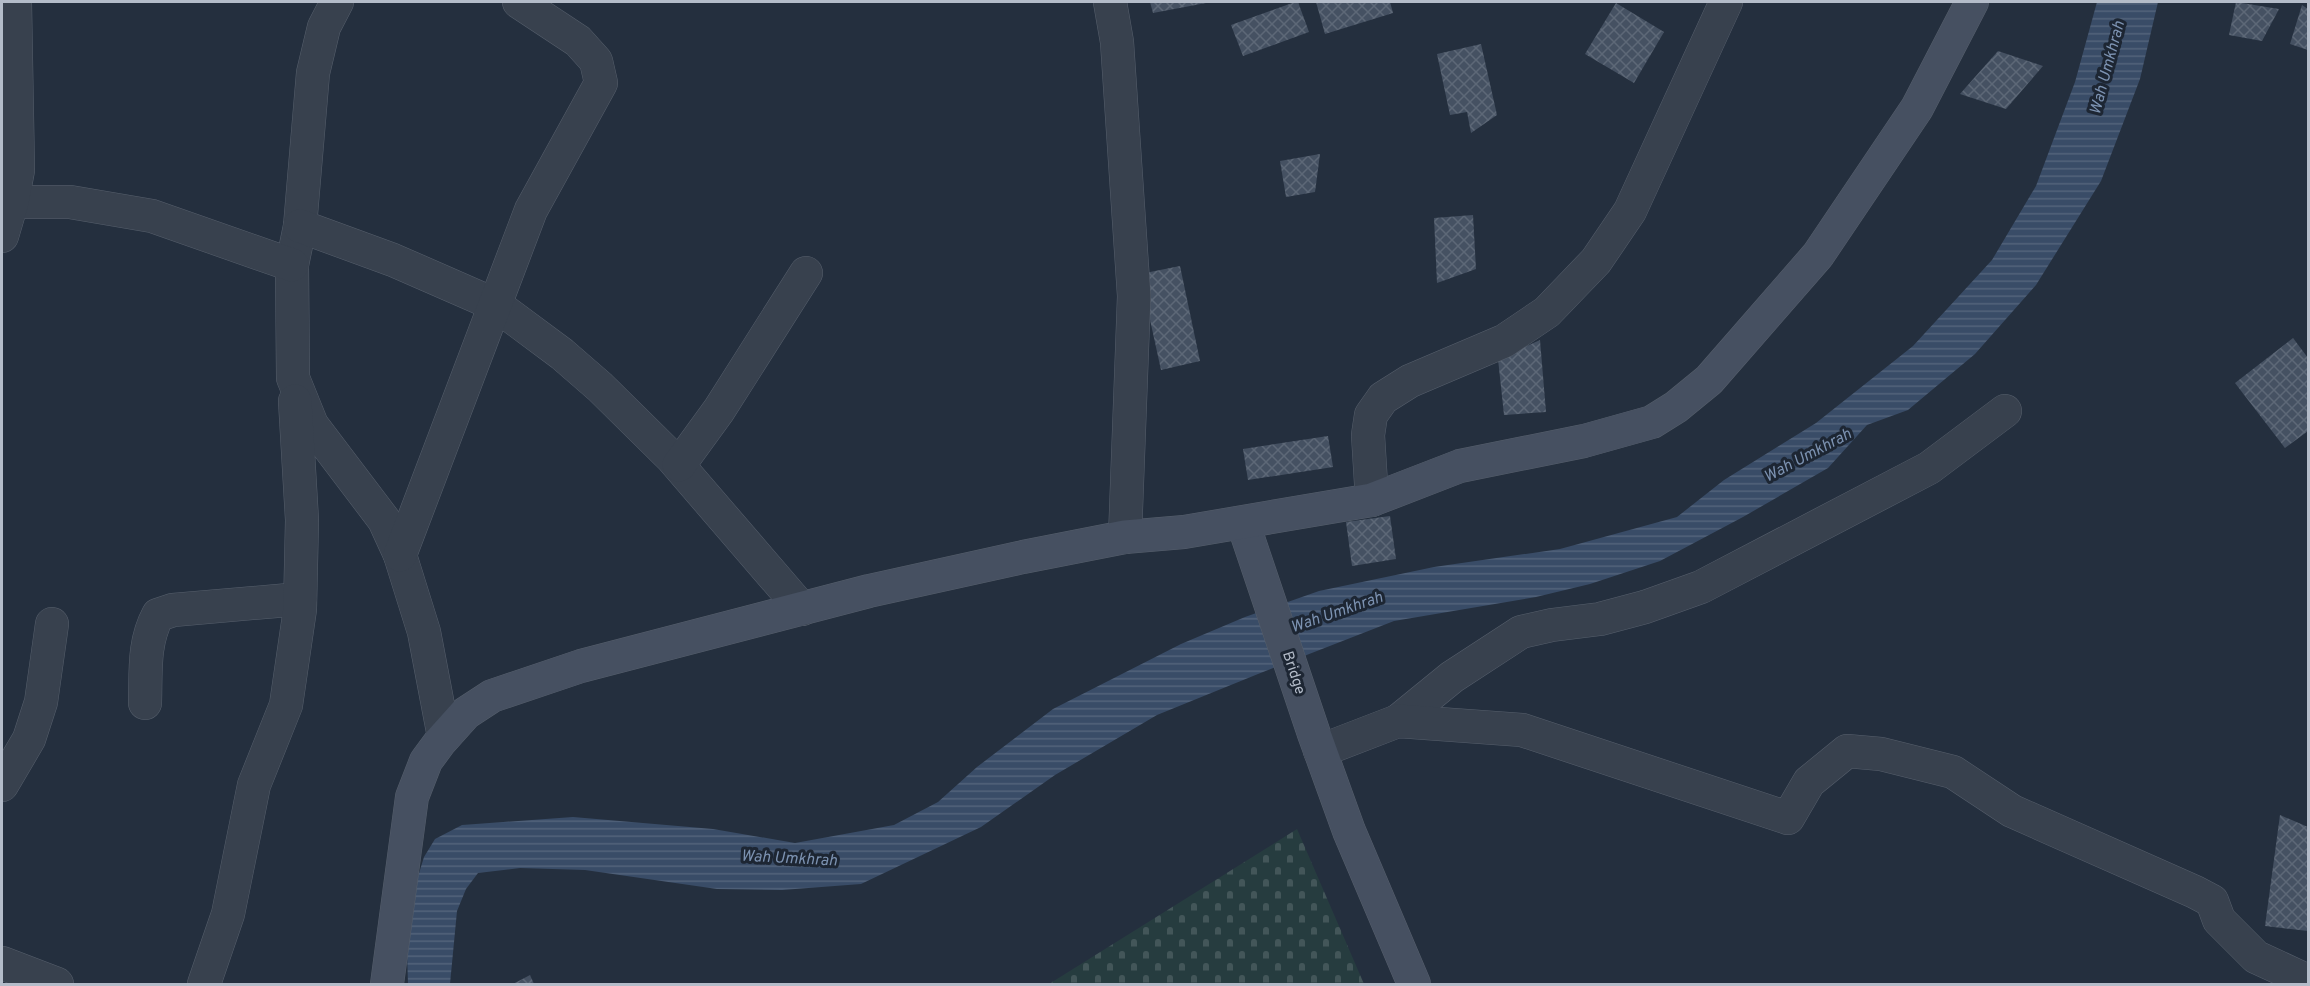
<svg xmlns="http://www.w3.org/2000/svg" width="2310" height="986" viewBox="0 0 2310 986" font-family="Overpass,sans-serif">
<defs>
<pattern id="cemetery-stones" width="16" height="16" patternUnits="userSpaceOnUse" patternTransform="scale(1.5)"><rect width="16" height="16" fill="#263c3f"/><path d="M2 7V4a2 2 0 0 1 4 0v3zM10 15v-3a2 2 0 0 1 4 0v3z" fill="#435659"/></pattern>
<pattern id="water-rules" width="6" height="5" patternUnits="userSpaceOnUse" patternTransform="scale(1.5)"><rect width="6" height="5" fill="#394c67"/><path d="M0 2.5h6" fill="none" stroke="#53647b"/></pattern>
<pattern id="building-cross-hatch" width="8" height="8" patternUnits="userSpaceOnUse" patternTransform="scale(1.5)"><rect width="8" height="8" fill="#455162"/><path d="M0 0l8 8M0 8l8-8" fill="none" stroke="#5d6877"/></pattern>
</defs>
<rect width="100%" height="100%" fill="#242f3e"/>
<polygon fill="url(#cemetery-stones)" points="1297,829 1364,984 1049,984"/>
<polygon fill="url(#water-rules)" points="2097,2 2158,2 2140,79 2101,181 2036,285 1975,354 1908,410 1867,425 1828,468 1743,517 1660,561 1590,584 1536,597 1394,621 1258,674 1157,715 1055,775 981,827 861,884 782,890 717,889 585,870 520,868 478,873 466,889 457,911 450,984 408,984 407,952 416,883 424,857 435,839 462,825 573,817 713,829 795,843 894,825 938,802 977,767 1053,709 1181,644 1245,617 1319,591 1434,567 1560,549 1677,517 1724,480 1816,423 1913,346 1992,260 2036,186 2075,82"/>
<g fill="url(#building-cross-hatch)">
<polygon points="1150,2 1205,2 1206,3 1153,13"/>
<polygon points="1295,2 1298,2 1309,32 1243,56 1231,25"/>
<polygon points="1316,2 1390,2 1393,13 1325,34"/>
<polygon points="2236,2 2279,9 2262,41 2229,35"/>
<polygon points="1616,3 1664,32 1634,83 1585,54"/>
<polygon points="2302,5 2308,9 2308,50 2290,44"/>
<polygon points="1481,44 1497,115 1471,133 1467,112 1450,115 1437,54"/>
<polygon points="1998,51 2043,66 2006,109 1960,94"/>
<polygon points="1320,154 1315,192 1286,197 1280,161"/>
<polygon points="1473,215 1476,269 1437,283 1434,218"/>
<polygon points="1180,266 1200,361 1161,370 1140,274"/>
<polygon points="2293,338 2308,358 2308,431 2285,448 2235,383"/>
<polygon points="1540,340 1546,412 1504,415 1498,359"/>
<polygon points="1328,436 1333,467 1248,480 1243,449"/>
<polygon points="1390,516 1396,559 1352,566 1346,522"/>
<polygon points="2280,815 2308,827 2308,931 2265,926"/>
<polygon points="530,975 534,984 513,984"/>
</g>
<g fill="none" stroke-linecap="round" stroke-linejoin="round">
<defs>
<g id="street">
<polyline points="337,2 324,27 313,73 300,226 292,265 293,378 312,425 384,520 400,555 424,632 444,737"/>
<polyline points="1110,2 1117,42 1134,296 1125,537"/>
<polyline points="12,202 70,202 152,216 292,265"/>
<polyline points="300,226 393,260 496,305 562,354 600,387 672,458 802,609"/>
<polyline points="2,236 12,202 18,170 15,2"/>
<polyline points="679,465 719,410 806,273"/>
<polyline points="1372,500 1368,435 1371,415 1383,398 1410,381 1504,341 1547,312 1596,261 1630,211 1726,2"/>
<polyline points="400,555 531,210 601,83 596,61 578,41 519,2"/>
<path d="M145,703C146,672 143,643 158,615L173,610L300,599"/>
<polyline points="1398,721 1452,677 1521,632 1552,625 1600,619 1645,607 1701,587 1929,468 2005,411"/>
<polyline points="1320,751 1398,721 1522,730 1788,818 1809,782 1847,751 1881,754 1953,772 2012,811 2195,892 2212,901 2219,920 2256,957 2308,981"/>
<polyline points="2,785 29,739 41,702 52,624"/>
<polyline points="2,963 57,984"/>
<polyline points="204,984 228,914 254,785 286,705 300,609 302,520 295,401"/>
</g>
<g id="secondary">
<polyline points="1243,523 1314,734 1349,831 1414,984"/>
<polyline points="387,984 412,797 426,761 440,742 466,713 492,696 581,666 869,591 1023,557 1125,537 1184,532 1372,500 1460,466 1584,441 1652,422 1676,407 1709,380 1818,255 1917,108 1972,2"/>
</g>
</defs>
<use href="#street" stroke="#565f6c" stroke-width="34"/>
<use href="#secondary" stroke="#565f6c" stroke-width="34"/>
<use href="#street" stroke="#38414e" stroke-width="33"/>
<use href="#secondary" stroke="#465061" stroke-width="33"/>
</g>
<g text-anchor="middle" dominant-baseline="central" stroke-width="6" stroke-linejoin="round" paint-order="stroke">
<g font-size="15" fill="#b4bcc9" stroke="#1d2633">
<text transform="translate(1293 673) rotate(72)">Bridge</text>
</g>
<g font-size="16" font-style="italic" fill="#7c92b1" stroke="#1d2633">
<text transform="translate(2108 68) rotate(-75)">Wah Umkhrah</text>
<text transform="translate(1808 456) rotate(-28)">Wah Umkhrah</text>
<text transform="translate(1337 613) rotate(-19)">Wah Umkhrah</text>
<text transform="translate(789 859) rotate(3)">Wah Umkhrah</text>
</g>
</g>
<rect width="2310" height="986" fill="none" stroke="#b4bcc9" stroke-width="6"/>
</svg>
